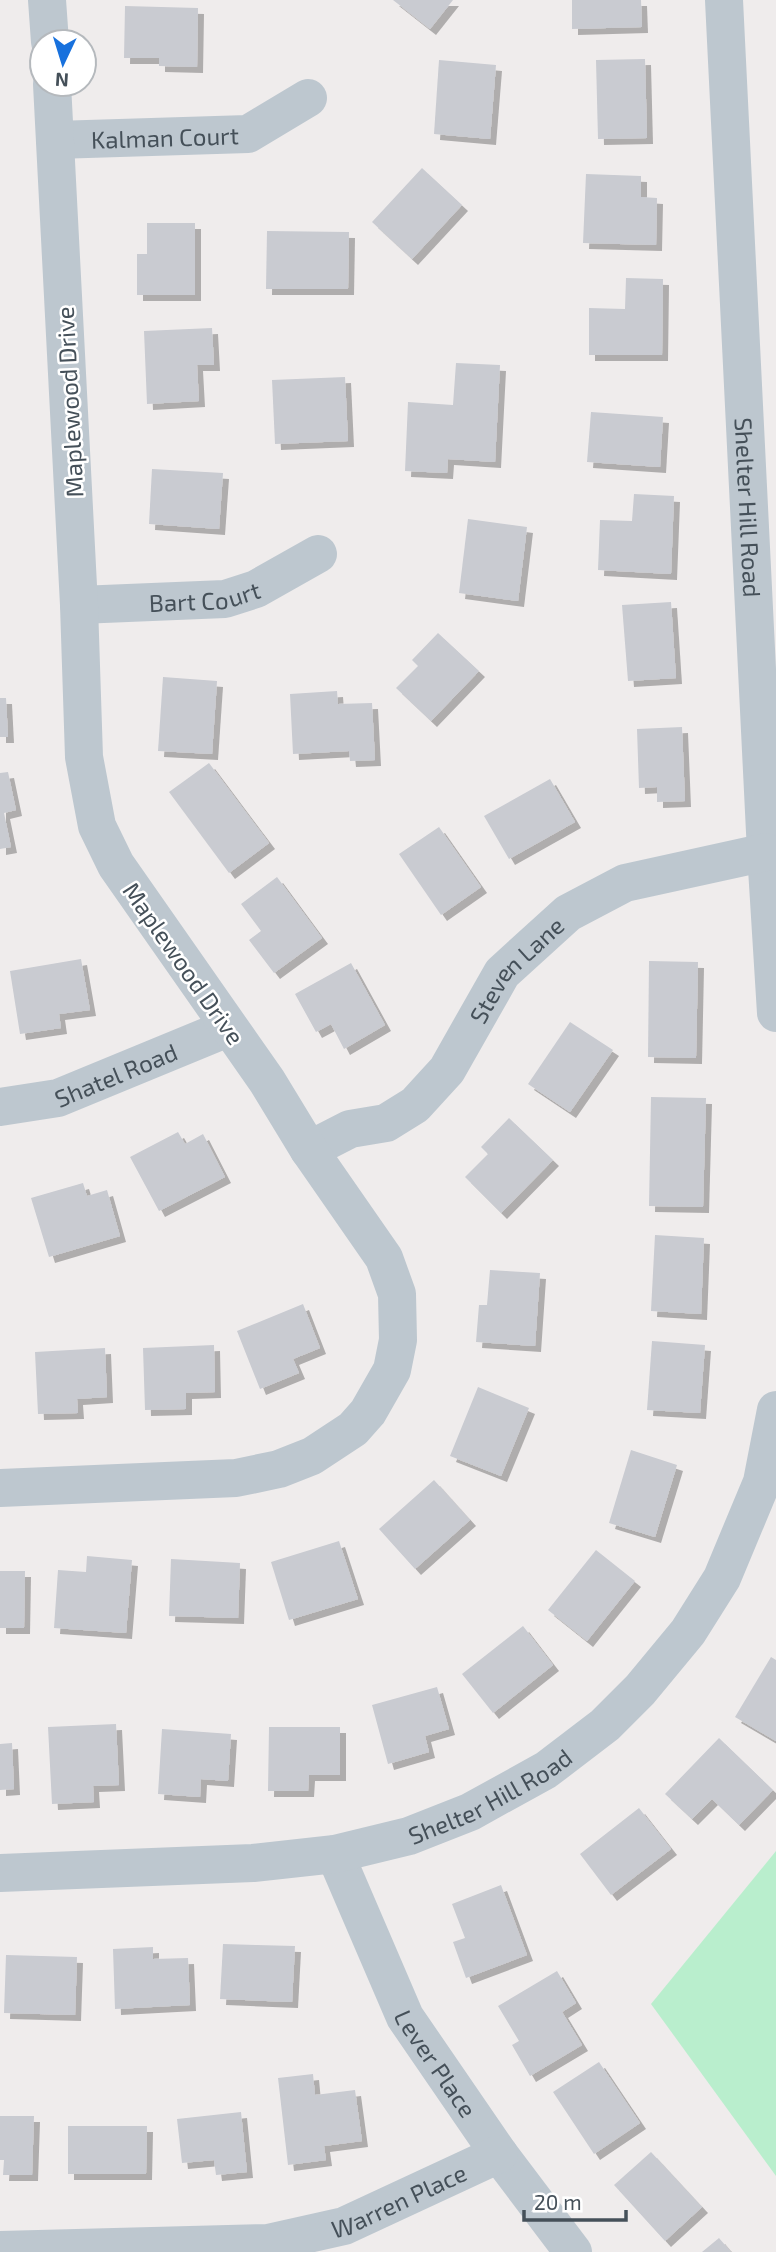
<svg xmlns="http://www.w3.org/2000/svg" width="776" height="2252" viewBox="0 0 776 2252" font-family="'Exo 2',sans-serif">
<defs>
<filter id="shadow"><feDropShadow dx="6" dy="6" stdDeviation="0" flood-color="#0004"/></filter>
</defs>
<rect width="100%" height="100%" fill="#efecec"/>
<polygon fill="#b9eecd" points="776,1851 776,2176 651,2004"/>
<g fill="#c9cbd1" filter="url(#shadow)">
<polygon points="393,0 453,0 430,29"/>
<polygon points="572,0 641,0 642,27 572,29"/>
<polygon points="125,6 198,8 197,67 159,66 159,58 124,58"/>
<polygon points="645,59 647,138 598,139 596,60"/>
<polygon points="439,60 496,65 490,139 434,134"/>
<polygon points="422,168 462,205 412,259 372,222"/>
<polygon points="586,174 641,176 641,197 657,198 656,245 583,243"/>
<polygon points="147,223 195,223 195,295 137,295 137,254 147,254"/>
<polygon points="267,231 349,232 348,289 266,289"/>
<polygon points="626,278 663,279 662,355 589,355 589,308 625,309"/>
<polygon points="212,328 214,365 197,365 199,401 147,404 144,331"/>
<polygon points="456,363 500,365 495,462 448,459 447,473 405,471 408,402 453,405"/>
<polygon points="345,377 348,441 275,444 272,380"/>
<polygon points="591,412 663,417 660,467 587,462"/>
<polygon points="152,469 223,473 219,529 149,524"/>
<polygon points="634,494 674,496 671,574 598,570 600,520 632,521"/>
<polygon points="468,519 527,527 518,601 459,593"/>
<polygon points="671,602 676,678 628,681 622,605"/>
<polygon points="438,633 479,671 431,721 396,688 418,666 412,660"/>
<polygon points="163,677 217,681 212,754 158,751"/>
<polygon points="337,691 338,704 372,703 375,760 350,761 349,751 293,754 290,694"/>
<polygon points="0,698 6,698 8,737 0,737"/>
<polygon points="682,727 685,801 657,802 657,787 639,788 637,729"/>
<polygon points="209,763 269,843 229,873 169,792"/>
<polygon points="8,772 16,810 4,813 11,847 0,849 0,773"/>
<polygon points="550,779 575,822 509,859 484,816"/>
<polygon points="439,827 481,887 441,915 399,854"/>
<polygon points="277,877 322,938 274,973 249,940 261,931 241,904"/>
<polygon points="81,959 90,1010 59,1014 61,1028 20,1034 10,971"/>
<polygon points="649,961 698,962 696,1058 648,1057"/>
<polygon points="351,963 385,1025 344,1049 331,1024 316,1032 295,994"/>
<polygon points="570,1022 613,1050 570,1112 528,1084"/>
<polygon points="651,1097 706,1098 703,1207 649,1206"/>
<polygon points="509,1118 553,1160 501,1213 465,1177 488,1154 481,1147"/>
<polygon points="178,1132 185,1144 203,1134 225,1177 159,1211 130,1157"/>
<polygon points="83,1183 87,1196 107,1190 120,1236 49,1257 31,1198"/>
<polygon points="655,1235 704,1238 701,1314 651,1311"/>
<polygon points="490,1270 540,1273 535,1346 476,1342 479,1305 487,1305"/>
<polygon points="303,1304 320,1348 293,1359 299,1373 260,1389 237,1331"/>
<polygon points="652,1341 705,1345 700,1413 647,1410"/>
<polygon points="214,1345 215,1392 186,1393 186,1409 145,1410 143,1348"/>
<polygon points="105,1348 107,1397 77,1399 78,1413 38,1414 35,1352"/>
<polygon points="478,1387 529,1408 501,1476 450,1456"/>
<polygon points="631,1450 677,1465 655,1537 609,1523"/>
<polygon points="434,1480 470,1520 415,1569 379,1529"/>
<polygon points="339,1541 358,1599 289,1620 271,1562"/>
<polygon points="596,1550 635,1581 587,1641 548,1610"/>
<polygon points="87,1556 132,1560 126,1633 54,1628 58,1570 86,1572"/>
<polygon points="171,1559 240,1563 238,1618 169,1616"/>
<polygon points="0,1571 25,1571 24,1628 0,1628"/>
<polygon points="523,1626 553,1665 493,1713 462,1674"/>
<polygon points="771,1657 776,1660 776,1741 735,1717"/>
<polygon points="437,1687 449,1729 425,1736 429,1752 388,1764 372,1705"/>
<polygon points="116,1724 119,1785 93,1786 94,1802 52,1804 48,1727"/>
<polygon points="269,1727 340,1727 340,1775 309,1775 308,1791 268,1791"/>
<polygon points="162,1729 231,1734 228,1781 201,1779 200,1797 158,1794"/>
<polygon points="719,1738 773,1790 739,1825 712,1799 692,1819 665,1794"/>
<polygon points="12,1743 14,1789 0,1790 0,1744"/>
<polygon points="639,1808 671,1849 611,1895 580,1854"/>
<polygon points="501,1885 527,1955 466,1978 453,1942 465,1938 452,1904"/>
<polygon points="223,1944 295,1946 292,2002 220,1999"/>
<polygon points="153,1947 153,1959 188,1958 190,2005 115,2009 113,1949"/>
<polygon points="6,1955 77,1957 75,2015 4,2013"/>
<polygon points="557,1971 576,2003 562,2012 582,2045 530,2076 512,2045 519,2041 498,2006"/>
<polygon points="599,2062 640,2123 594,2154 553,2092"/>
<polygon points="313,2074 315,2095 355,2090 362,2141 324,2146 326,2160 288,2165 278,2078"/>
<polygon points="241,2112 247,2172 216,2175 214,2160 182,2163 177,2119"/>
<polygon points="0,2116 34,2116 32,2175 3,2175 4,2160 0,2160"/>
<polygon points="68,2126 147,2126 146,2174 68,2174"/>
<polygon points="651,2152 702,2207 665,2241 614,2185"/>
<polygon points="719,2238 731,2252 702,2252"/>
</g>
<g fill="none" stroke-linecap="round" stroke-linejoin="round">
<g stroke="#bdc7cf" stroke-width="38">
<polyline points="47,0 50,42"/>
<path id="s1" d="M724,0L766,852L776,1013"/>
<path id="s2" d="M55,140L248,134L308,98"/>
<path id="s3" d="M79,605L225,599L256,589L318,554"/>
<path id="s4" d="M0,1107L58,1098L228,1028"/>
<path id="s5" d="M309,1150L350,1129L386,1123L415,1105L447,1070L502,973L568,913L625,883L766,852"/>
<polyline points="0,1488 236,1478 279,1469 312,1456 353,1429 368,1412 392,1370 398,1340 397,1294 384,1258 309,1150 267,1081 116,865 97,826 84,757 79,605 52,84"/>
<path id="s6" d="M335,1854L405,2017L499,2154L573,2252"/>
<path id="s7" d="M0,1873L253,1863L335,1854L409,1836L470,1812L546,1770L605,1725L640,1690L688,1632L722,1578L762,1482L776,1410"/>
<path id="s8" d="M0,2250L268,2243L344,2226L499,2154"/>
</g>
</g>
<g text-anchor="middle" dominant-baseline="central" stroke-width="5" stroke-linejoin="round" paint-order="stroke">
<g font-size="24" fill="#455059" stroke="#fff">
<text stroke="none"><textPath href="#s2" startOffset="110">Kalman Court</textPath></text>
<text transform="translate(69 402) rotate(-93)">Maplewood Drive</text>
<text stroke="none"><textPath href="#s1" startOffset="508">Shelter Hill Road</textPath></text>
<text stroke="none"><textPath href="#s3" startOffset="126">Bart Court</textPath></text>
<text transform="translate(184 963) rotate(55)">Maplewood Drive</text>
<text stroke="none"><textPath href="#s5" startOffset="287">Steven Lane</textPath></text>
<text stroke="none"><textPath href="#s4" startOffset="121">Shatel Road</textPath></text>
<text stroke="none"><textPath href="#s7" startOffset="502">Shelter Hill Road</textPath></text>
<text stroke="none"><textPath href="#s6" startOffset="233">Lever Place</textPath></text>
<text stroke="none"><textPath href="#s8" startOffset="406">Warren Place</textPath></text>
</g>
</g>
<g transform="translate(63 63) rotate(184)"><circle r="33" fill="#ffffff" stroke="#b5b9bd" stroke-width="2"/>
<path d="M0-5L12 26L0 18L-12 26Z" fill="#1871dd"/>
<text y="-10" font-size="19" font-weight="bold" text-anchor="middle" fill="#455059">N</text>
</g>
<path d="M524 2210v10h102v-10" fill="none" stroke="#455059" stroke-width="3.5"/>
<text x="534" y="2210" font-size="21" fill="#455059" stroke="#ffffff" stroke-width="5" paint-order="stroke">20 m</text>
</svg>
